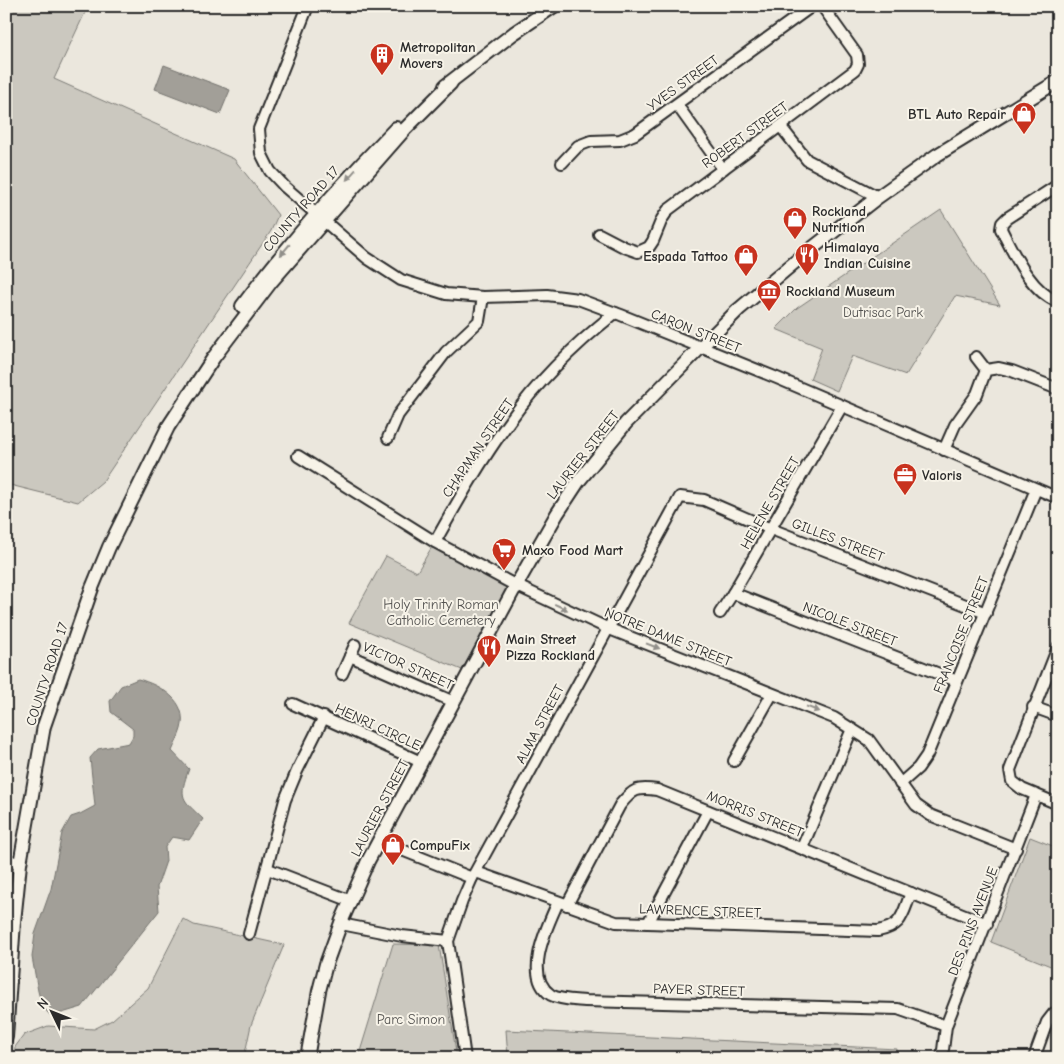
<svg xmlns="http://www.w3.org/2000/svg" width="1064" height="1064" viewBox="0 0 1064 1064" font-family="'Comic Neue',sans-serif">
<rect width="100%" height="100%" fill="#ebe7dd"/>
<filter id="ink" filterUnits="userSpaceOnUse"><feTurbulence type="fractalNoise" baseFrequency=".02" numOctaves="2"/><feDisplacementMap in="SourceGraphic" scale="10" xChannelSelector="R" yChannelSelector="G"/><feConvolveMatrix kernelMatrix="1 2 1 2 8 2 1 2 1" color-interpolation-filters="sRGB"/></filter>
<g filter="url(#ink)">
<g fill="#cbc8bf" stroke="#7b7a75">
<polygon points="6,6 88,6 54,79 234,159 278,215 271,231 103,481 78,502 6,484"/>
<polygon points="941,210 1000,305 955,296 906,375 852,356 837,391 810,379 822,348 776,329 797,308"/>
<polygon points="433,545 508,586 462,670 349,623 386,556 417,572"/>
<polygon points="1030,837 1058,848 1058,969 991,942"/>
<polygon points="183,919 194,925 284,945 251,1025 244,1058 14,1058 15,1047 24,1035 48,1026 94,1029 112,1020 148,988"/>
<polygon points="393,944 439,945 457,1058 358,1058"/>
<polygon points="506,1030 897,1049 896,1058 508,1058"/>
</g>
<g fill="#a29f98" stroke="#72716c">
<polygon points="164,65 230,90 220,114 155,89"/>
<path d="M138,679C160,685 189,701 181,729C179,736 175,744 172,751L189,769C178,798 182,799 203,819L189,840L172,837L165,847L166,861L157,887L159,911L82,1007L62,1013L50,1015L42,1006L38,991L32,957L35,934L51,889L62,833L71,817L80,814L95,806L90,758L98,749L129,743L133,736V729L111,712L110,701L121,686Z"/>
</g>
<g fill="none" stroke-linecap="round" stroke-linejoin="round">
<defs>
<g id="minor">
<polyline points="308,6 259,129 261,153 270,171 285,187 367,258 401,280 446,294 483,297 547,295 578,299 621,315 777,378 1058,498"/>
<polyline points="677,105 723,169"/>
<polyline points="781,127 807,160 878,197"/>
<polyline points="562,163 578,146 591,141 620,140 635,134 812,6"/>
<path d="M1058,185L1007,218L1002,223L1001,229C1014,254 1030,291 1058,302"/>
<polyline points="599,234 624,247 638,252 649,247 653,241 662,219 668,210 855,70 858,64 857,55 822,6"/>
<polyline points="976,357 986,370"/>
<polyline points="388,438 398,415 446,352 479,321 483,297"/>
<polyline points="944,450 955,425 977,394 986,370 999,368 1012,371 1058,389"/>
<polyline points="298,456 435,542 511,583 607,628 834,718 869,740 916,805 930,815 1016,849"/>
<path d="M435,542C458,501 481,460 509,422C538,381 576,344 615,313"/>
<polyline points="733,593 957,681"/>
<polyline points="720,613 733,593 842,406"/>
<polyline points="1058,647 1010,770 1012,781 1022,789 1058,804"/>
<polyline points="350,656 454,702"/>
<polyline points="342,674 355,645"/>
<polyline points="293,704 421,762"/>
<polyline points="1033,707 1058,716"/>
<polyline points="734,761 772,694"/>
<polyline points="900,784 918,768 927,755 1036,489"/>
<polyline points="397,848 472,878"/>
<polyline points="802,848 852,729"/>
<polyline points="6,859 20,864"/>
<polyline points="268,869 351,901"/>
<path d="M476,872L616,922L648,923L878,931C903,926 902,915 911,893"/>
<path d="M558,902C548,925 522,976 551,995C560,1000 574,1000 585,1001L898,1009L946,1026"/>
<path d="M567,905L620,805C633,789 637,787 657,790L987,924"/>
<polyline points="648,923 708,811"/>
<polyline points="341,924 402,936 448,941"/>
<polyline points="249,934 285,800 297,771 324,717"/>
<polyline points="465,1058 448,941 462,901 472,878 680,497 704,500 771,529 986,613"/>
<polyline points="942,1058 946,1026 1036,795"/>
<polyline points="1034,1058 1047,1022 1054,1013 1058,1012"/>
</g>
<g id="major">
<polyline points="445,86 514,33 554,6"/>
<path d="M242,306C289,243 341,184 396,128"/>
<polyline points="6,1037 14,922 20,864 44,726 92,588 109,547 168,427 214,357 271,282 313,234 406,128 451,83"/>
<polyline points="307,1058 319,991 326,964 342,920 368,861 513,591 557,514 578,482 626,423 700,348 738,310 801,257 878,197 937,155 1058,81"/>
</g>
</defs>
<use href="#minor" stroke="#2b2b2b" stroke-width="14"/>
<use href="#major" stroke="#2b2b2b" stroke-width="16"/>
<use href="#minor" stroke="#f7f3e8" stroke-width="10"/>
<use href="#major" stroke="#f7f3e8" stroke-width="12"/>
</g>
<defs><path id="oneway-solid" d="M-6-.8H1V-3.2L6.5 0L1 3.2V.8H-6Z" transform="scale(1.25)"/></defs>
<g fill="#918f8a">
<use href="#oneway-solid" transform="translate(351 175) rotate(132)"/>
<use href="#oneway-solid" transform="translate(285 250) rotate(130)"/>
<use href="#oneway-solid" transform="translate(561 607) rotate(25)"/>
<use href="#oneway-solid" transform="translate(653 646) rotate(21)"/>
<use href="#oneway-solid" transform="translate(813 709) rotate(21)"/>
</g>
</g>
<defs>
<symbol id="building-pin" viewBox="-11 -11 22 30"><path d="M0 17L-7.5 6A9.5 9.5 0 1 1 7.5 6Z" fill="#c8321e" stroke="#f7f3e8"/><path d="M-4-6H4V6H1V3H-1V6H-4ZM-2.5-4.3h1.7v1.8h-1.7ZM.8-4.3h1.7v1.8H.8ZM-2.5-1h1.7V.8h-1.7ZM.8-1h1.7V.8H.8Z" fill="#fff"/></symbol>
<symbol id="shop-pin" viewBox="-11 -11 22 30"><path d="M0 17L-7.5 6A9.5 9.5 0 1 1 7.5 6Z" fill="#c8321e" stroke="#f7f3e8"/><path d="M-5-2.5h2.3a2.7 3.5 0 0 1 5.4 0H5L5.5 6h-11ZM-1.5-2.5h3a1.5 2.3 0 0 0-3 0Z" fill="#fff"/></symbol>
<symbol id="restaurant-pin" viewBox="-11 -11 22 30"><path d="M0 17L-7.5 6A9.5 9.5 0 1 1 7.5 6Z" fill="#c8321e" stroke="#f7f3e8"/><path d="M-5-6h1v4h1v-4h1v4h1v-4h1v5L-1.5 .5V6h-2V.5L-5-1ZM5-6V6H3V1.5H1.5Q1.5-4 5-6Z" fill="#fff"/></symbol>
<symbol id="museum-pin" viewBox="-11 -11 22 30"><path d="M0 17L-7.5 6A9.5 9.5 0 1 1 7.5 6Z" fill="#c8321e" stroke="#f7f3e8"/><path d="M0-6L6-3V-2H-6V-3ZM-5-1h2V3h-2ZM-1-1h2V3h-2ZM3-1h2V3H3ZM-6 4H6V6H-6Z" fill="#fff"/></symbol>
<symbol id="office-pin" viewBox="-11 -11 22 30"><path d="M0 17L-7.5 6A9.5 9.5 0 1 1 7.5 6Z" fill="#c8321e" stroke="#f7f3e8"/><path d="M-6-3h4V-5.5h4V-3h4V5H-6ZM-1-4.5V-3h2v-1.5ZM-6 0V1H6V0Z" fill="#fff"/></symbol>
<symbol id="supermarket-pin" viewBox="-11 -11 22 30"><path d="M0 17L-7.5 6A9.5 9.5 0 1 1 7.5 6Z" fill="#c8321e" stroke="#f7f3e8"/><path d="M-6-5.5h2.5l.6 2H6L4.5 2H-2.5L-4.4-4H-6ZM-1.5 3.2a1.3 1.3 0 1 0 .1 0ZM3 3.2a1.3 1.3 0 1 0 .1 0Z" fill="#fff"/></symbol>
</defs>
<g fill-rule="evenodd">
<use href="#building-pin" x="368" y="41" width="28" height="38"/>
<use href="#shop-pin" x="1010" y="100" width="28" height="38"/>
<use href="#shop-pin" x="781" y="205" width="28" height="38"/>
<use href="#restaurant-pin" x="793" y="241" width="28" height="38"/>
<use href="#shop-pin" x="732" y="242" width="28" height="38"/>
<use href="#museum-pin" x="755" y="277" width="28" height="38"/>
<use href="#office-pin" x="891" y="461" width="28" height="38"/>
<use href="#supermarket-pin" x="490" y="536" width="28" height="38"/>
<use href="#restaurant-pin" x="475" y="633" width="28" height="38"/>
<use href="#shop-pin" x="379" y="831" width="28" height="38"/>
</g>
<g text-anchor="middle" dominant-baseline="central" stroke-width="4" stroke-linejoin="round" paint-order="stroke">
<g font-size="14" font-weight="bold" fill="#2b2b2b" stroke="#f7f3e8" text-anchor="start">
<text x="400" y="47">Metropolitan<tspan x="400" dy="16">Movers</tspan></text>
<text x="1006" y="114" text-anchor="end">BTL Auto Repair</text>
<text x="812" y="211">Rockland<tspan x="812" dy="16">Nutrition</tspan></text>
<text x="824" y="247">Himalaya<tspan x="824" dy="16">Indian Cuisine</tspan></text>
<text x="728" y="256" text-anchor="end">Espada Tattoo</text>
<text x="786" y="291">Rockland Museum</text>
<text x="922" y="475">Valoris</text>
<text x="522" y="550">Maxo Food Mart</text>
<text x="506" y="639">Main Street<tspan x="506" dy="16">Pizza Rockland</tspan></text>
<text x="410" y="845">CompuFix</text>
</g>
<g font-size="14" fill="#2b2b2b" stroke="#f7f3e8">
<text transform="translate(683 83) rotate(-36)">YVES STREET</text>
<text transform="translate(745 135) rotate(-36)">ROBERT STREET</text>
<text transform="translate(301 209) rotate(-49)">COUNTY ROAD 17</text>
<text transform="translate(696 331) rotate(22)">CARON STREET</text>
<text transform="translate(478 448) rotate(-56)">CHAPMAN STREET</text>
<text transform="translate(583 455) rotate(-52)">LAURIER STREET</text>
<text transform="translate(770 503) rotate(-60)">HELENE STREET</text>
<text transform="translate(838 540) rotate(21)">GILLES STREET</text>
<text transform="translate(850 624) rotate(21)">NICOLE STREET</text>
<text transform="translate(961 635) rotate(-68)">FRANCOISE STREET</text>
<text transform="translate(668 637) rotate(22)">NOTRE DAME STREET</text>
<text transform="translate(408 666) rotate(24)">VICTOR STREET</text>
<text transform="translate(47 674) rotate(-72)">COUNTY ROAD 17</text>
<text transform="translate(540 724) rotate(-62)">ALMA STREET</text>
<text transform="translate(378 727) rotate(25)">HENRI CIRCLE</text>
<text transform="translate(380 808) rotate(-62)">LAURIER STREET</text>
<text transform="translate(755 814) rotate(22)">MORRIS STREET</text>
<text transform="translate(700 911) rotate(2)">LAWRENCE STREET</text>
<text transform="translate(973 921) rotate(-69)">DES PINS AVENUE</text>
<text transform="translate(699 990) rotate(2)">PAYER STREET</text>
</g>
<g font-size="14" fill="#535250" stroke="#f7f3e8">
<text x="883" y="312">Dutrisac Park</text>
<text x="441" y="604">Holy Trinity Roman<tspan x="441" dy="16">Catholic Cemetery</tspan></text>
<text x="411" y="1019">Parc Simon</text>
</g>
</g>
<rect width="1064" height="1064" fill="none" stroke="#f7f3e8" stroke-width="25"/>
<rect x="12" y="12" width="1039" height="1039" fill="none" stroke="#2b2b2b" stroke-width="2" filter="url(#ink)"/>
<g transform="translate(52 1012) rotate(313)" stroke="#f7f3e8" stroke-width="4" paint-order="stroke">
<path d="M0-4L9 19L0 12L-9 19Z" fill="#2b2b2b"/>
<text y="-8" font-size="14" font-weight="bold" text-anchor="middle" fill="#2b2b2b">N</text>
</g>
</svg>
